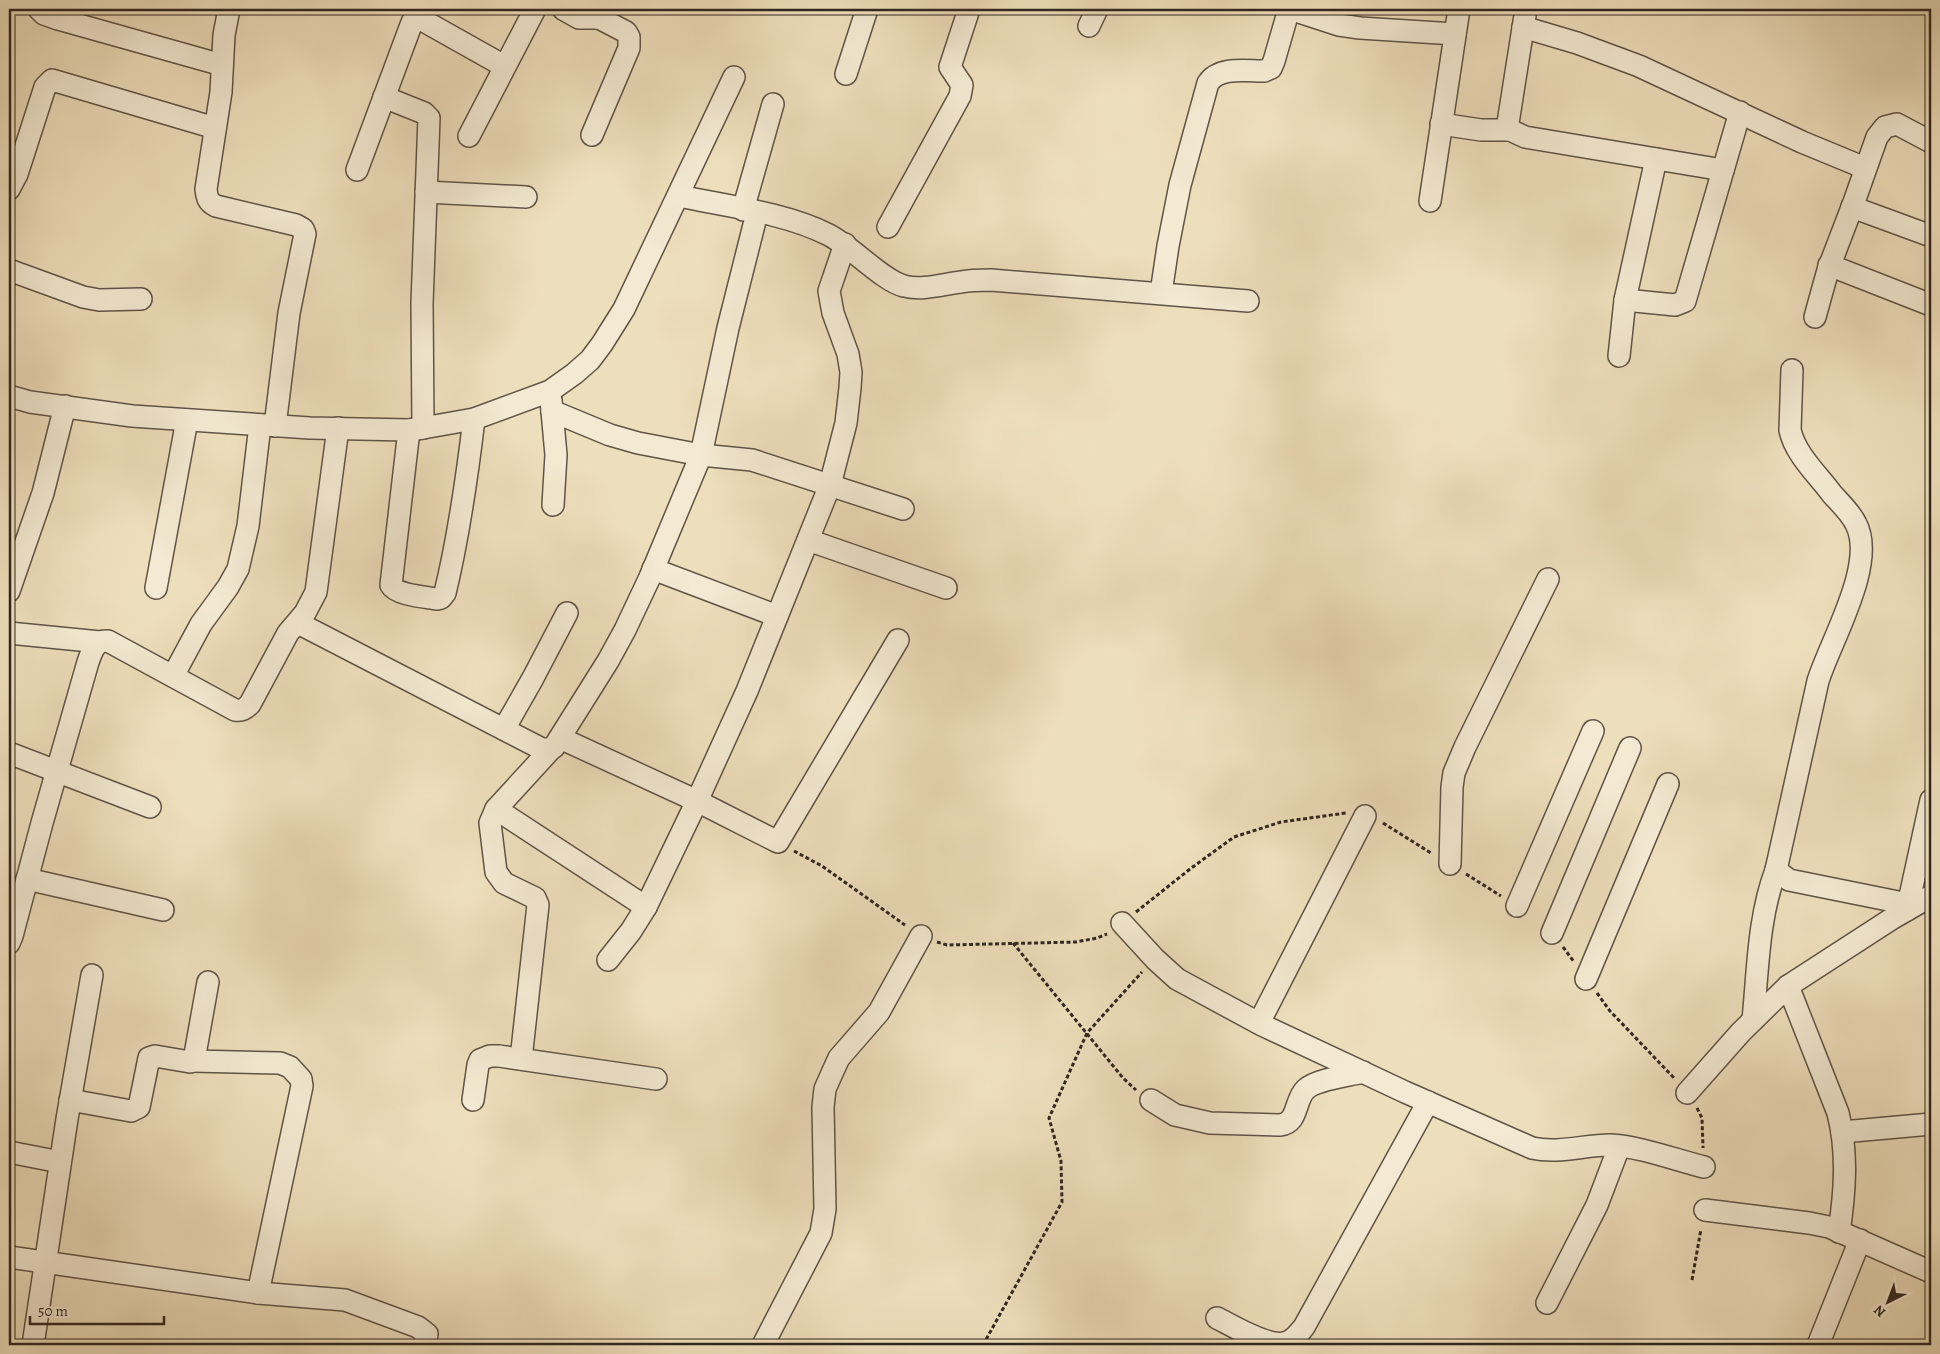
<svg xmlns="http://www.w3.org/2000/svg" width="1940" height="1354" viewBox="0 0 1940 1354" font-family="Alegreya,serif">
<rect width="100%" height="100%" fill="#eedfbc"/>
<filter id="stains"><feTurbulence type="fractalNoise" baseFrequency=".004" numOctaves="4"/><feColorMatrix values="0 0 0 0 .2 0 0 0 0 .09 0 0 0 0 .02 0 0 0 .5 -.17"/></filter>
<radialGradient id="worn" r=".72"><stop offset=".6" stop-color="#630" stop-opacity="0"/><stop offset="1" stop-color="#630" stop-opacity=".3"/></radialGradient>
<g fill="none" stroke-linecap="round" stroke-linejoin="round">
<defs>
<g id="minor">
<polyline points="39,9 44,14 58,19 222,65"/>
<path d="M229,9L224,35L221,92L206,189C207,198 208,202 216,206L296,225L303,229L305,234L289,313L275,426"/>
<polyline points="563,9 579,18 595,18 601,19 626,32 629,37 629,48 592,135"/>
<polyline points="1290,9 1339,25 1360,28 1455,34"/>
<polyline points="1526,9 1508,123 1510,130 1525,137 1723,170"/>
<polyline points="415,16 504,66"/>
<polyline points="1089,26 1097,9"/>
<polyline points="1523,27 1577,43 1639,66 1802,142 1865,168"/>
<polyline points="846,74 867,9"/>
<polyline points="384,97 424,113 429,118 422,303 423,428"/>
<polyline points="1441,124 1481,130 1510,130"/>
<polyline points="469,136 535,9"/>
<polyline points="357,170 411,25 418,9"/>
<polyline points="9,189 17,174 45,87 52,80 215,128"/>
<polyline points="426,192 526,197"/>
<path d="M679,196C726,206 786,213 829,235C852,247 883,281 904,286C922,291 943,284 961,282C971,280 981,280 991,280L1248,301"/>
<polyline points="1430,201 1459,9"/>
<polyline points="1852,207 1931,236"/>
<polyline points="743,210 773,104"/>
<polyline points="888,227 960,96 962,85 950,67 969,9"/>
<polyline points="1829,265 1931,305"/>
<polyline points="9,270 83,297 99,300 141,299"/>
<path d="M1161,293L1168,246L1180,185L1208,83C1219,66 1247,71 1264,71L1271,68L1274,61L1289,9"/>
<polyline points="1625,300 1675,305 1685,301 1740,112"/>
<polyline points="1815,317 1828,270 1854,202 1877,137 1885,127 1897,124 1931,142"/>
<polyline points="1619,356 1625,300 1656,159"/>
<path d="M1792,370L1790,430C1795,454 1818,475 1832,494C1840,503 1851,513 1856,524C1877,564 1830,642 1818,681L1776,870L1789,880L1908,904"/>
<polyline points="9,396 30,402 132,416 310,428 409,430 423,428 474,419 550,391 574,374 590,360 602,344 624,309 734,77"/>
<polyline points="551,400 556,455 553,505"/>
<polyline points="552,411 610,435 638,443 701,455 752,460 903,509"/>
<path d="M409,430L391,585C396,595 426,597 437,599L441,598L445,593C459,535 467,478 474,419"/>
<polyline points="808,540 946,588"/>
<polyline points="653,569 777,616"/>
<polyline points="156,588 187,420"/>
<polyline points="9,591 43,493 65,406"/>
<polyline points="298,623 542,749 551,749 554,747 608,661 625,630 650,577 701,455 728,328 757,213"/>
<polyline points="9,633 100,642"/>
<polyline points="173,676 201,624 228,587 238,569 248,526 260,425"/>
<polyline points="504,729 533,678 567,613"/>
<polyline points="560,738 697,801 778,842 898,640"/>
<polyline points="9,753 150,807"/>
<polyline points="496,809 646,907"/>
<polyline points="1450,864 1452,787 1454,773 1465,747 1548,579"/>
<polyline points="27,879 163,910"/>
<polyline points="1517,906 1593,731"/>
<polyline points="1907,910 1931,800"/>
<path d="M1122,923L1155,959L1177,979L1262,1025L1405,1092L1532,1148C1558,1154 1584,1145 1610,1145C1638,1146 1676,1160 1704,1167"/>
<polyline points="1552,933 1630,748"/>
<path d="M9,943L12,936L42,823L88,662C92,651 95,640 108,641L235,710C242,711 245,709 250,704L288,633L305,613L316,592L338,428"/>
<polyline points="608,960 631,931 646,907 697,801 747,691 830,485 846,423 850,388 851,372 848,354 833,313 829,291 845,244"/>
<polyline points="1586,979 1668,784"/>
<path d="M1788,986L1838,1113C1848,1153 1845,1192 1839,1232"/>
<path d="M1753,1020C1758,970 1758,918 1776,870"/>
<polyline points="1259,1023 1365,816"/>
<polyline points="521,1059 538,905 535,898 504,883 496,872 490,823 496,809 551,749"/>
<polyline points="193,1061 280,1063 290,1067 301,1079 302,1086 258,1293"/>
<polyline points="1687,1093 1741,1032 1788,986 1893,918 1931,896"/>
<polyline points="70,1100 131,1111 139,1107 149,1058 155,1056 190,1062 194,1060 208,982"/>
<polyline points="473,1100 478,1065 480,1060 490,1056 499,1056 656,1079"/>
<path d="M1151,1100L1175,1115L1210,1123L1280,1125C1299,1123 1294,1100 1306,1089C1317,1079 1348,1076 1363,1072"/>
<polyline points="1842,1132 1931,1124"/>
<polyline points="9,1152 60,1162"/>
<polyline points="1705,1210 1809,1223 1829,1227 1931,1272"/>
<polyline points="9,1257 258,1293 345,1300 418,1327 427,1334 425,1345"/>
<polyline points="1547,1303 1597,1205 1619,1147"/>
<path d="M1217,1318C1233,1326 1270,1349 1287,1342C1294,1340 1299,1333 1304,1327L1428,1102"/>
<polyline points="33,1345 67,1119 92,975"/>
<polyline points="763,1345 821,1233 825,1209 823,1107 825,1089 833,1071 839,1058 879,1012 921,936"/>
<polyline points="1818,1345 1860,1240"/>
</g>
</defs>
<use href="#minor" stroke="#605447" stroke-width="24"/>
<g stroke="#312620" stroke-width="3" stroke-dasharray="4 2.5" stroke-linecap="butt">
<polyline points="1383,823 1431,853"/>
<polyline points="794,851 822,866 905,925"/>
<polyline points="1466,874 1501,896"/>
<polyline points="1136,912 1190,869 1234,837 1281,822 1346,813"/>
<polyline points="937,942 947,945 1076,942 1097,938 1107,934"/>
<polyline points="1013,943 1123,1078 1136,1090"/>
<polyline points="1563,947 1574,962"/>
<polyline points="1597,993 1610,1011 1675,1079"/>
<polyline points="1697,1108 1702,1118 1703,1148"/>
<polyline points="1692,1280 1701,1229"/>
<polyline points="983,1345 1062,1202 1061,1161 1049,1118 1087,1033 1142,972"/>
</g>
<use href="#minor" stroke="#f4ead3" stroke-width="21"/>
</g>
<rect width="1940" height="1354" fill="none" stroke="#eedfbc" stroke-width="30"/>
<rect x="10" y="10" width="1920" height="1334" fill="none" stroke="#312620" stroke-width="2.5"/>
<rect x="15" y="15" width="1910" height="1324" fill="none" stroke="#312620"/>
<g transform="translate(1888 1302) rotate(222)" stroke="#f4ead3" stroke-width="4" paint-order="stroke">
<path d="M0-4L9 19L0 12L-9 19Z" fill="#312620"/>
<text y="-8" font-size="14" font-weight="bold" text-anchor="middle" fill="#312620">N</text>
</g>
<path d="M30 1316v8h134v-8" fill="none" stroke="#312620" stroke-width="2.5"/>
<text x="38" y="1316" font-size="15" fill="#312620" stroke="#f4ead3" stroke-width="4" paint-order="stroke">50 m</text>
<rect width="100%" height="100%" filter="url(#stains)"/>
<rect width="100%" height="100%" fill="url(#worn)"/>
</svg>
